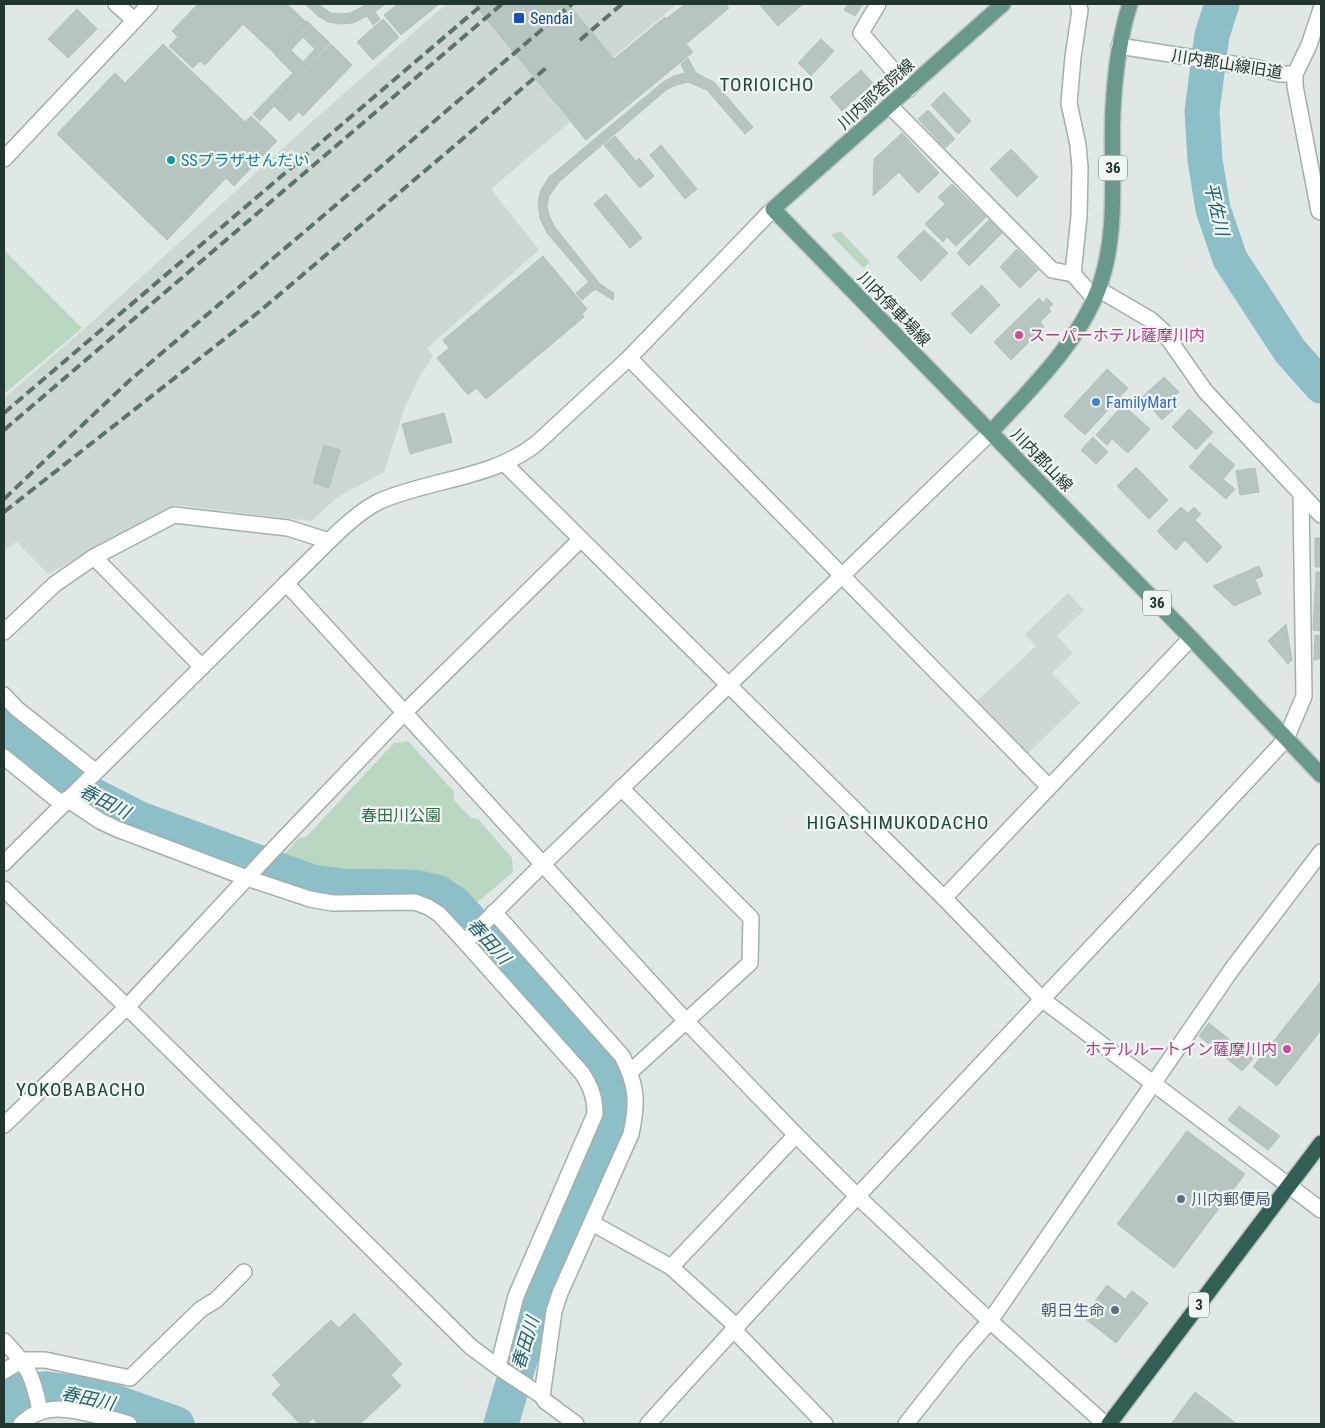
<svg xmlns="http://www.w3.org/2000/svg" width="1325" height="1428" viewBox="0 0 1325 1428" font-family="'Roboto Condensed','Noto Sans JP',sans-serif">
<rect width="100%" height="100%" fill="#dfe8e4"/>
<g fill="#cdd8d3">
<polygon points="446,4 677,4 556,105 570,122 491,189 539,250 427,348 433,356 421,374 405,407 384,472 338,497 311,521 175,505 48,574 17,542 4,551 4,398 82,331 315,119"/>
<polygon points="1068,593 1084,610 1057,636 1073,653 1052,673 1080,703 1027,754 977,701 1036,646 1025,634"/>
</g>
<g fill="#bad7c1">
<polygon points="840,231 870,262 863,268 831,235"/>
<polygon points="4,250 82,328 4,394"/>
<polygon points="408,741 454,792 454,800 471,818 478,819 512,858 513,872 473,906 448,881 413,869 334,872 307,865 284,855 298,839 307,836 394,743"/>
</g>
<g fill="none" stroke-linecap="round" stroke-linejoin="round">
<g stroke="#8cbfc8" stroke-width="35">
<polyline points="1222,4 1212,35 1202,111 1205,160 1213,209 1230,259 1290,351 1321,386"/>
<polyline points="4,722 64,780 140,819 312,882 343,886 414,887 437,892 454,903 580,1039 605,1071 612,1091 616,1112 552,1252 501,1424"/>
<polyline points="4,1407 18,1391 47,1389 95,1395 177,1424"/>
</g>
</g>
<g fill="#b7c5c0" stroke="#b2c1bb" fill-rule="evenodd">
<polygon points="198,4 287,4 306,22 275,54 243,24 205,65 200,61 193,68 169,46 178,37 172,31"/>
<polygon points="305,4 318,4 331,13 341,14 350,13 368,4 385,4 375,12 380,19 373,25 367,16 353,23 340,24 328,22 318,16"/>
<polygon points="398,4 439,4 401,35 384,15"/>
<polygon points="474,4 568,4 614,59 665,17 666,19 685,4 725,4 729,8 686,44 693,52 586,140"/>
<polygon points="759,4 803,4 778,26"/>
<polygon points="848,4 863,4 855,16 844,10"/>
<polygon points="77,9 97,29 68,58 48,39"/>
<polygon points="383,19 399,37 373,60 357,42"/>
<path d="M307,21L330,43L280,95L298,112L290,121L274,106L260,121L253,114L293,73L275,55ZM303,37L315,49L303,62L291,50Z"/>
<polygon points="821,39 834,51 811,76 798,63"/>
<polygon points="163,44 245,122 251,116 277,141 234,186 226,178 167,240 57,134 115,73 125,83"/>
<polygon points="331,44 352,65 303,116 281,95"/>
<polygon points="688,58 696,73 714,82 753,127 745,134 707,90 688,82 676,85 666,90 560,181 549,196 547,206 549,215 554,226 600,284 614,293 613,300 595,289 582,300 576,293 589,282 547,233 540,218 538,203 540,192 549,177 663,82 674,76 685,73 681,64"/>
<polygon points="861,70 873,83 842,111 830,97"/>
<polygon points="944,92 971,121 958,134 931,105"/>
<polygon points="928,110 955,139 945,148 918,119"/>
<polygon points="902,133 939,173 918,193 899,172 873,196 874,159"/>
<polygon points="615,136 636,161 639,158 654,176 640,188 604,145"/>
<polygon points="661,145 697,189 685,199 650,155"/>
<polygon points="1011,149 1038,177 1017,197 990,169"/>
<polygon points="952,184 986,217 956,246 947,237 943,242 925,224 945,204 938,197"/>
<polygon points="606,194 642,238 630,248 594,204"/>
<polygon points="989,220 1002,233 969,266 957,253"/>
<polygon points="924,230 948,253 921,281 897,257"/>
<polygon points="1017,249 1038,270 1020,288 1000,267"/>
<polygon points="543,256 587,309 582,314 584,317 486,399 476,388 468,395 437,358 449,348 443,340"/>
<polygon points="982,285 1000,305 971,334 951,314"/>
<polygon points="1039,298 1043,303 1047,298 1053,304 1049,308 1051,311 1040,322 1044,327 1011,360 994,342"/>
<polygon points="1107,369 1128,388 1085,435 1064,416"/>
<polygon points="1164,377 1179,392 1172,398 1178,405 1162,420 1142,397"/>
<polygon points="1123,405 1150,429 1128,453 1112,439 1107,445 1096,435"/>
<polygon points="1189,409 1213,432 1196,450 1172,427"/>
<polygon points="444,413 452,442 410,454 402,424"/>
<polygon points="1093,437 1108,452 1096,464 1081,450"/>
<polygon points="1210,443 1235,465 1223,479 1235,489 1226,499 1189,467"/>
<polygon points="324,445 340,450 329,488 313,483"/>
<polygon points="1136,467 1168,500 1149,519 1117,486"/>
<polygon points="1255,468 1259,492 1240,495 1236,471"/>
<polygon points="1181,507 1188,513 1194,507 1201,514 1195,520 1222,547 1207,563 1185,540 1176,550 1157,531"/>
<rect x="1315" y="538" width="6" height="29"/>
<polygon points="1259,566 1263,576 1255,579 1261,594 1234,606 1213,586"/>
<polygon points="1316,572 1321,572 1321,631 1313,630"/>
<polygon points="1286,624 1292,660 1288,664 1268,641"/>
<polygon points="1315,635 1321,636 1321,658 1314,660"/>
<polygon points="1321,981 1321,1030 1277,1086 1253,1067"/>
<polygon points="1209,1023 1253,1059 1242,1071 1199,1036"/>
<polygon points="1239,1106 1280,1136 1268,1150 1228,1120"/>
<polygon points="1187,1131 1245,1174 1174,1268 1117,1224"/>
<polygon points="1107,1285 1125,1299 1132,1291 1148,1303 1116,1343 1083,1317"/>
<polygon points="354,1313 402,1364 391,1375 401,1386 360,1424 318,1424 313,1418 307,1424 300,1424 272,1394 281,1385 272,1375 331,1320 339,1328"/>
<polygon points="1195,1392 1237,1424 1171,1424"/>
</g>
<g fill="none" stroke-linecap="round" stroke-linejoin="round">
<defs>
<g id="minor">
<polyline points="116,4 134,20"/>
<polyline points="878,4 861,33 909,89"/>
<polyline points="1119,46 1258,68 1280,74 1295,74"/>
<polyline points="1295,74 1295,86 1319,211 1321,212"/>
<polyline points="1295,74 1309,45 1321,9"/>
<polyline points="890,106 1052,270 1073,274 1094,298"/>
<polyline points="4,159 150,4"/>
<polyline points="1073,274 1079,216 1080,168 1078,145 1069,103 1073,57 1080,10 1078,4"/>
<polyline points="1098,289 1151,320 1163,331 1205,391 1321,515"/>
<polyline points="629,358 1049,787"/>
<polyline points="504,463 944,898 1043,1000 1321,1210"/>
<polyline points="94,557 202,667"/>
<polyline points="286,583 686,1021 796,1135 857,1196 990,1321 1105,1424"/>
<polyline points="4,632 55,584 94,557 174,515 288,528 329,541"/>
<polyline points="4,695 16,708 95,771"/>
<polyline points="4,757 62,804"/>
<polyline points="621,788 751,918 750,963 630,1072"/>
<path d="M67,799L100,821L117,829L247,878L310,899L332,903L415,902L428,907L439,914L465,942L582,1073C591,1087 595,1098 595,1114L516,1296L498,1367"/>
<path d="M4,863L329,541C344,526 361,510 380,501C431,479 491,479 536,444L629,358L773,209"/>
<polyline points="4,889 127,1007 471,1347 498,1367 542,1396 545,1401 576,1424"/>
<polyline points="944,898 1191,638"/>
<path d="M494,912L622,1056C637,1085 638,1102 631,1134L560,1293L554,1311L542,1396"/>
<polyline points="465,942 543,864 991,432"/>
<polyline points="4,1125 127,1007 271,852 404,713 581,539"/>
<polyline points="592,1223 671,1267 736,1326"/>
<polyline points="671,1267 796,1135"/>
<polyline points="733,1329 825,1424"/>
<path d="M4,1341C29,1367 33,1376 40,1411"/>
<polyline points="4,1371 23,1360 45,1360 130,1378 201,1309 216,1300 244,1272"/>
<path d="M21,1424C43,1402 71,1409 98,1416C108,1418 119,1420 129,1424"/>
<path d="M648,1424C857,1192 1074,968 1286,739L1304,696L1301,496"/>
<polyline points="906,1424 962,1353 990,1321 1232,969 1321,852"/>
</g>
<g id="major">
<polyline points="1003,4 773,209 1191,638 1321,775"/>
<path d="M991,432C1029,391 1078,343 1098,290C1120,232 1110,169 1113,109C1115,73 1119,38 1130,4"/>
</g>
<polyline id="highway" points="1109,1424 1321,1143"/>
</defs>
<use href="#minor" stroke="#a3afaa" stroke-width="18"/>
<use href="#major" stroke="#bdc3c1" stroke-width="18"/>
<use href="#highway" stroke="#bdc3c1" stroke-width="18"/>
<use href="#minor" stroke="#fff" stroke-width="15"/>
<use href="#major" stroke="#68998c" stroke-width="15"/>
<use href="#highway" stroke="#315f55" stroke-width="15"/>
<g stroke="#5c726c" stroke-width="4" stroke-dasharray="10 5" stroke-linecap="butt">
<polyline points="580,40 622,4"/>
<polyline points="4,413 483,4"/>
<polyline points="4,430 502,4"/>
<polyline points="4,499 129,381 572,4"/>
<polyline points="4,512 260,311 546,68"/>
</g>
</g>
<rect fill="#1a4fb4" stroke="#eff5f2" stroke-width="2" x="513" y="12" width="12" height="12" rx="2.5"/>
<circle fill="#0f9aa8" stroke="#eff5f2" stroke-width="2" cx="171" cy="160" r="5"/>
<g fill="#d1479c" stroke="#eff5f2" stroke-width="2">
<circle cx="1019" cy="335" r="5"/>
<circle cx="1287" cy="1049" r="5"/>
</g>
<circle fill="#3f7fe0" stroke="#eff5f2" stroke-width="2" cx="1096" cy="402" r="5"/>
<g fill="#5c6f8a" stroke="#eff5f2" stroke-width="2">
<circle cx="1181" cy="1199" r="5"/>
<circle cx="1115" cy="1310" r="5"/>
</g>
<g text-anchor="middle" dominant-baseline="central" stroke-width="4.5" stroke-linejoin="round" paint-order="stroke">
<g fill="#eff5f2" stroke="#606f6a" stroke-width="1">
<rect x="1099" y="155.5" width="28" height="25" rx="4"/>
<rect x="1143" y="590.5" width="28" height="25" rx="4"/>
<rect x="1189" y="1292.5" width="20" height="25" rx="4"/>
</g>
<g font-size="15" font-weight="bold" fill="#223630">
<text x="1113" y="168">36</text>
<text x="1157" y="603">36</text>
<text x="1199" y="1305">3</text>
</g>
<g font-size="16" fill="#164399" stroke="#eff5f2" text-anchor="start">
<text x="530" y="18">Sendai</text>
</g>
<g font-size="16" fill="#223630" stroke="#eff5f2">
<text transform="translate(1227 64) rotate(9)">川内郡山線旧道</text>
<text transform="translate(876 94) rotate(-42)">川内祁答院線</text>
<text transform="translate(894 309) rotate(46)">川内停車場線</text>
<text transform="translate(1042 460) rotate(46)">川内郡山線</text>
</g>
<g font-size="16" fill="#0d838f" stroke="#eff5f2" text-anchor="start">
<text x="181" y="160">SSプラザせんだい</text>
</g>
<g font-size="16" fill="#b23c85" stroke="#eff5f2" text-anchor="start">
<text x="1029" y="335">スーパーホテル薩摩川内</text>
<text x="1277" y="1049" text-anchor="end">ホテルルートイン薩摩川内</text>
</g>
<g font-size="16" fill="#366cbe" stroke="#eff5f2" text-anchor="start">
<text x="1106" y="402">FamilyMart</text>
</g>
<g font-size="16" fill="#316846" stroke="#eff5f2">
<text x="401" y="815">春田川公園</text>
</g>
<g font-size="16" fill="#4e5e75" stroke="#eff5f2" text-anchor="start">
<text x="1191" y="1199">川内郵便局</text>
<text x="1105" y="1310" text-anchor="end">朝日生命</text>
</g>
<g font-size="18" font-style="italic" fill="#23606b" stroke="#eff5f2">
<text transform="translate(1217 209) rotate(77)">平佐川</text>
<text transform="translate(105 801) rotate(27)">春田川</text>
<text transform="translate(489 941) rotate(48)">春田川</text>
<text transform="translate(525 1343) rotate(-73)">春田川</text>
<text transform="translate(88 1398) rotate(12)">春田川</text>
</g>
<g font-size="19" letter-spacing="1" fill="#20463c" stroke="#eff5f2">
<text x="767" y="84">TORIOICHO</text>
<text x="898" y="822">HIGASHIMUKODACHO</text>
<text x="81" y="1089">YOKOBABACHO</text>
</g>
</g>
<rect width="1325" height="1428" fill="none" stroke="#223630" stroke-width="10"/>
</svg>
